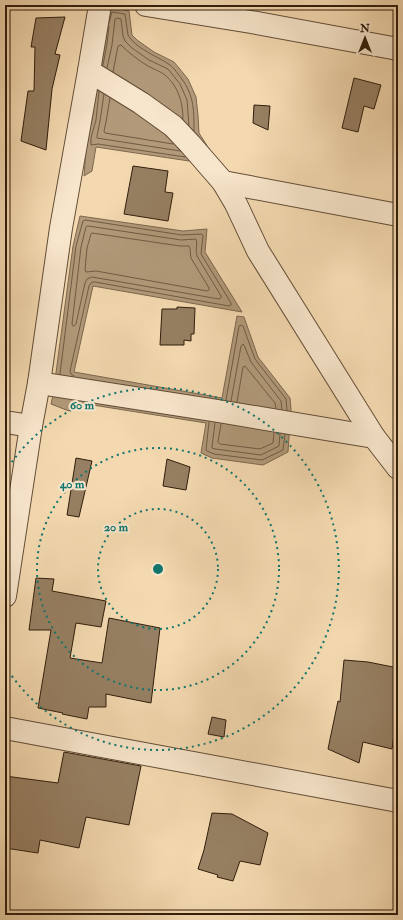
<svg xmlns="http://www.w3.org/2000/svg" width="403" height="920" viewBox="0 0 403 920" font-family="'IM FELL Double Pica',serif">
<rect width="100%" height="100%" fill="#f4d9b0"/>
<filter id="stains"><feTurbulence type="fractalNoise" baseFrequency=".005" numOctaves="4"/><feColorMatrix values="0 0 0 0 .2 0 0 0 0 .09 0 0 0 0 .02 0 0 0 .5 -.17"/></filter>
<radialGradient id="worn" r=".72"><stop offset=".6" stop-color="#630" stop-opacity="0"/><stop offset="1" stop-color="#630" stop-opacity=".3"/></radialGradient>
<g fill="#b19979" stroke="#7d674e">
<polygon points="108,6 129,11 132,35 137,40 154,52 174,62 188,79 196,97 198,115 199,133 211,152 189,161 96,147 92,171 84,176 87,138 92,120 99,63"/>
<polygon points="80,216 183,231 207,229 205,252 242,312 93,286 74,372 222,398 237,316 244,317 258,357 290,398 291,409 288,452 263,465 212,458 201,453 206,423 80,403 69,411 51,404 53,395 73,246"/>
</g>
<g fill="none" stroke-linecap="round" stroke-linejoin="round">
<g stroke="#705b43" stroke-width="1">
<path d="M109,23L112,12L125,14L128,35C132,42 139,47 146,51C153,56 162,59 170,65C173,67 176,71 178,74C194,93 194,108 194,131"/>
<polyline points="103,65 107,44 109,26"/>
<polyline points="107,68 112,45 115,19 117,18 121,19 123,36 125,41 132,48 149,60 168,69 180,84 187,100 189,126"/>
<path d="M113,72L118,46L121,45C129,53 138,60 148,66C153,69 160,71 165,75C178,86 183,102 183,119"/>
<polyline points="99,91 96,120 91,138 91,145 98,144 185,157"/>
<polyline points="104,94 100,121 97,136 97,138 180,151"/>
<polyline points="110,98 106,122 104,131 105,133 173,144"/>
<path d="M88,226L181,240L196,239C198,244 195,250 197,256L221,296V298L219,299L92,277L87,279L85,283L76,324L74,326H73L72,324L81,247L86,227Z"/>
<path d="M92,233L180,246H189C191,249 190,254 191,258L209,288V290L207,291L96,271L86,272L85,270L87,248L91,234Z"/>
<polyline points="60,374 76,246 83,221 85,220 182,235 202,234 203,236 201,254 231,303 231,305 229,306 95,282 92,282 89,286 70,371 71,374 74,376"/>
<polyline points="226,400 239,326 241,325 243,326 255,359 286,399 287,410"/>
<polyline points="231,401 241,346 243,344 244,345 251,362 281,401 282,410"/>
<polyline points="237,402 243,367 245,366 275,403 276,408"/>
<polyline points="209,422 206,450 207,451 214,454 262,460 283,450 285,434"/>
<polyline points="215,423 212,447 212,448 215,449 261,455 279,446 280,434"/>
<polyline points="221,424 218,442 220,444 260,449 273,443 274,433"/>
</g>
</g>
<g fill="#967f62" stroke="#301d0d">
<polygon points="65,17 55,54 60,55 52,89 46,150 21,141 28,91 34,91 35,47 31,47 36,18"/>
<polygon points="354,78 381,85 374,109 364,106 358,132 342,128"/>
<polygon points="254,105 270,106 268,130 253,123"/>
<polygon points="133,166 168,171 165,192 173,193 168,221 124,214"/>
<polygon points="177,307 195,308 194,334 191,334 191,341 184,340 184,345 160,345 162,309 177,309"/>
<polygon points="76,458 92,461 79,517 67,515"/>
<polygon points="167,459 190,467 186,490 163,486"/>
<polygon points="36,578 54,579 52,591 106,601 101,627 76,623 70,658 102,663 109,618 160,628 151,703 106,694 106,707 89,707 87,719 62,714 63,713 38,708 51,630 29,630"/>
<polygon points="344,660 368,662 398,668 398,705 392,749 363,742 359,763 328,749 338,701 340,702"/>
<polygon points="212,717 226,720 224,737 208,734"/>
<polygon points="64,752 141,766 129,825 86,817 79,848 40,840 38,853 5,848 5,776 58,783"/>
<polygon points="212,813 232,814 268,833 260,865 240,861 233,881 217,877 218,875 198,869 204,850"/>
</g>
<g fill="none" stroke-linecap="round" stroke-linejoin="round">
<defs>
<g id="minor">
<polyline points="146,5 251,22 398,49"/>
<polyline points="89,71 141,103 173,126 190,144 223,182 236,204 258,251 374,437 398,468"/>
<polyline points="223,182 398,215"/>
<polyline points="39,383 218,411 374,437"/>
<polyline points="5,422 31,426"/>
<polyline points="5,596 31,426 39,383 61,228 89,71 100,5"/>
<polyline points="5,728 398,801"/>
</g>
</defs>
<use href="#minor" stroke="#614c36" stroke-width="24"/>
<use href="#minor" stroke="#f8e6cc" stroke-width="22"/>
</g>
<g fill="none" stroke="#0f766e" stroke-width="2" stroke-dasharray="2 4">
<circle cx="158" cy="569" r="60"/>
<circle cx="158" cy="569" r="121"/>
<path d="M5 472A181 181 0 1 1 5 666"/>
</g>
<circle cx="158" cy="569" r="6" fill="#0f766e" stroke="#f8e6cc" stroke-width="2"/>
<g font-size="12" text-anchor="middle" font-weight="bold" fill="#0f766e" stroke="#f8e6cc" stroke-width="4" stroke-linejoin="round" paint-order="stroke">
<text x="82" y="409">60 m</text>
<text x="72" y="488">40 m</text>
<text x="116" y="531">20 m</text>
</g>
<rect width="403" height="920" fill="none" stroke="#f4d9b0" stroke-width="20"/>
<rect x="6" y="6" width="391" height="908" fill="none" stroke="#301d0d" stroke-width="2"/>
<rect x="10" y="10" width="383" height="900" fill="none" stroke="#301d0d"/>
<g transform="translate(365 38)" stroke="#f8e6cc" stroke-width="3" paint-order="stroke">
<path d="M0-3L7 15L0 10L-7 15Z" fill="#301d0d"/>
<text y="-6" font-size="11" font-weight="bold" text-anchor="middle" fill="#301d0d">N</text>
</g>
<rect width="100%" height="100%" filter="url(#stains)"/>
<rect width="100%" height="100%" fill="url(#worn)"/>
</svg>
